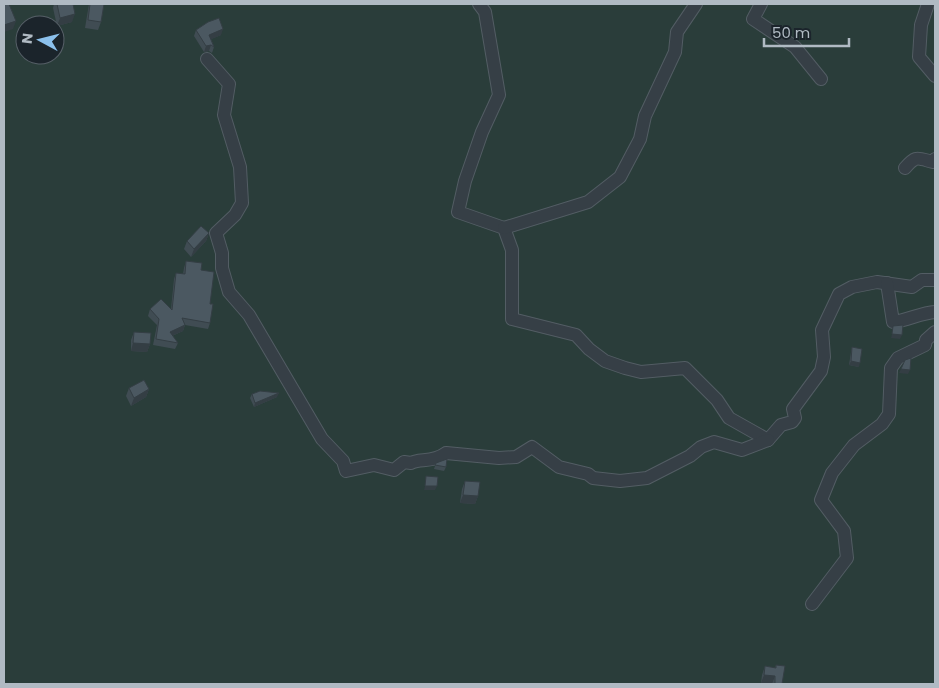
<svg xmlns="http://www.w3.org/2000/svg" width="939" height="688" viewBox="0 0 939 688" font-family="Poppins,sans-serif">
<rect width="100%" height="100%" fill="#222d35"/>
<path fill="#2a3d3a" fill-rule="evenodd" d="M4,4H935V684H4ZM25,25H55V55H25Z"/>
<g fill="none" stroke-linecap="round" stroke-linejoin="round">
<defs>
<g id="minor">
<polyline points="479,4 485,12 499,95 482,132 465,181 458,212 504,228 512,250 512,319 576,335 589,349 605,361 625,368 641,372 685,368 717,400 729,418 768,440 781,425 792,422 795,418 793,409 821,371 824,357 822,330 839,294 852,287 877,282 912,287 922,280 935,280"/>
<polyline points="761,4 753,19 795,47 821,79"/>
<polyline points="928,4 921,25 919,57 935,76"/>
<path d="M207,59L229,84L224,115L240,167L242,203L235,215L216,233L222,253V268L229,292L249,315L322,439L343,461L346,471L374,465L394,470L404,462L411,463C419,458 433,463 446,453L499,458L516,457L532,447L559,467L588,474L593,478L620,481L647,478L690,456L701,447L714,442L742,450L768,440"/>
<path d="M905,168C916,155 917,158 933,162L935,159"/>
<polyline points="504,228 588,202 620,177 640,139 645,116 675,52 677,32 696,4"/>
<path d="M887,283L893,322C908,320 921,313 935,312"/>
<polyline points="812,604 847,558 844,531 821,500 832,473 854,445 882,424 889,414 891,368 898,358 925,345 926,340 935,332"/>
</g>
</defs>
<use href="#minor" stroke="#535d64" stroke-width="14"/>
<use href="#minor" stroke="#363f46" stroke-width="12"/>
</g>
<g fill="#404c53">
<polygon points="54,4 73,4 72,22 57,26 53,8"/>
<polygon points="89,4 104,4 101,22 98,30 85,28"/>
<polygon points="196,30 221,35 211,39 214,47 212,53 209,51 204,52 194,36"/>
<polygon points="209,233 206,241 191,257 184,249 187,241"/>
<polygon points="186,261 201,270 210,304 210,323 208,329 185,325 183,331 172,336 178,343 175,349 153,345 157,325 148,316 150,309 171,309 174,279 176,273 183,274 184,268"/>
<polygon points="134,332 150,344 147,352 131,351 131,340"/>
<polygon points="852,347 859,367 849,365 851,352"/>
<polygon points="129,388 149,389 146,397 131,406 126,396"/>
<polygon points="252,394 277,397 254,407 250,398"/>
<polygon points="436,463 446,467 444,471 434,469"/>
<polygon points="465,481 478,496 475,504 460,503 462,489"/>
<polygon points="776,665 782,684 761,683 762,675 765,666 775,668"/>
</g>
<g fill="#343e44">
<polygon points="75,14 72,22 57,26 60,18"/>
<polygon points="16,21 13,29 4,32 4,25"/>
<polygon points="223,29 221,35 207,41 209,35"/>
<polygon points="211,45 209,51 204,52 206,46"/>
<polygon points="209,233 206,241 191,257 194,249"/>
<polygon points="185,325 183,331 167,338 170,332"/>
<polygon points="892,334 902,335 900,339 891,338"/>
<polygon points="133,343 150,344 147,352 131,351"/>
<polygon points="851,361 860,363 859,367 849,365"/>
<polygon points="901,369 910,370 908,374 899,373"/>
<polygon points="149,389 146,397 131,406 134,398"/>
<polygon points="279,393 277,397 254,407 255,403"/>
<polygon points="425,486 437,486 435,490 424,490"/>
<polygon points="463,495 478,496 475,504 460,503"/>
<polygon points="764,675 775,676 772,684 761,683"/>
</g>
<g fill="#4b5861" stroke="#343e44">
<polygon points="4,4 9,4 16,21 4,25"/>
<polygon points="57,4 73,4 75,14 60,18"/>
<polygon points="90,4 104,4 101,22 88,20"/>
<polygon points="219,18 223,29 209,35 214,47 211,45 206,46 196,30 208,22"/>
<polygon points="201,226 209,233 194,249 187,241"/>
<polygon points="186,261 202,263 201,270 214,272 210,304 213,304 210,323 182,318 185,325 170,332 178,343 156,339 159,319 150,309 161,299 172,310 176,273 185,274"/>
<polygon points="903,325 902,335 892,334 893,326"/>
<polygon points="134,332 151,333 150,344 133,343"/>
<polygon points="852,347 862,349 860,363 851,361"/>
<polygon points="911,358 910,370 901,369 905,360"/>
<polygon points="144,380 149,389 134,398 129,388"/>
<polygon points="260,391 279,393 255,403 252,394"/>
<polygon points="447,459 446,467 435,465 436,463"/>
<polygon points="426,476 438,477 437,486 425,486"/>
<polygon points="465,481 480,482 478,496 463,495"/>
<polygon points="776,665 785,666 782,684 775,684 775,676 764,675 765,666 776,668"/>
</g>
<rect width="939" height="688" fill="none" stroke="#b0bac3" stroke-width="10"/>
<g transform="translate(40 40) rotate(277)"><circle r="24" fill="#1b242b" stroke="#576068"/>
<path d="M0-4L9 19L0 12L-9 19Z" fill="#8bc0ec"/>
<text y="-8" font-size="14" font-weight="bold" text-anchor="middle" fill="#b0bac3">N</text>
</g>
<path d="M764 38v8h85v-8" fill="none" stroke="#b0bac3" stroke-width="2.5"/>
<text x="772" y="38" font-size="15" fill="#b0bac3" stroke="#1b242b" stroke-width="4" paint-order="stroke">50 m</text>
</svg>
